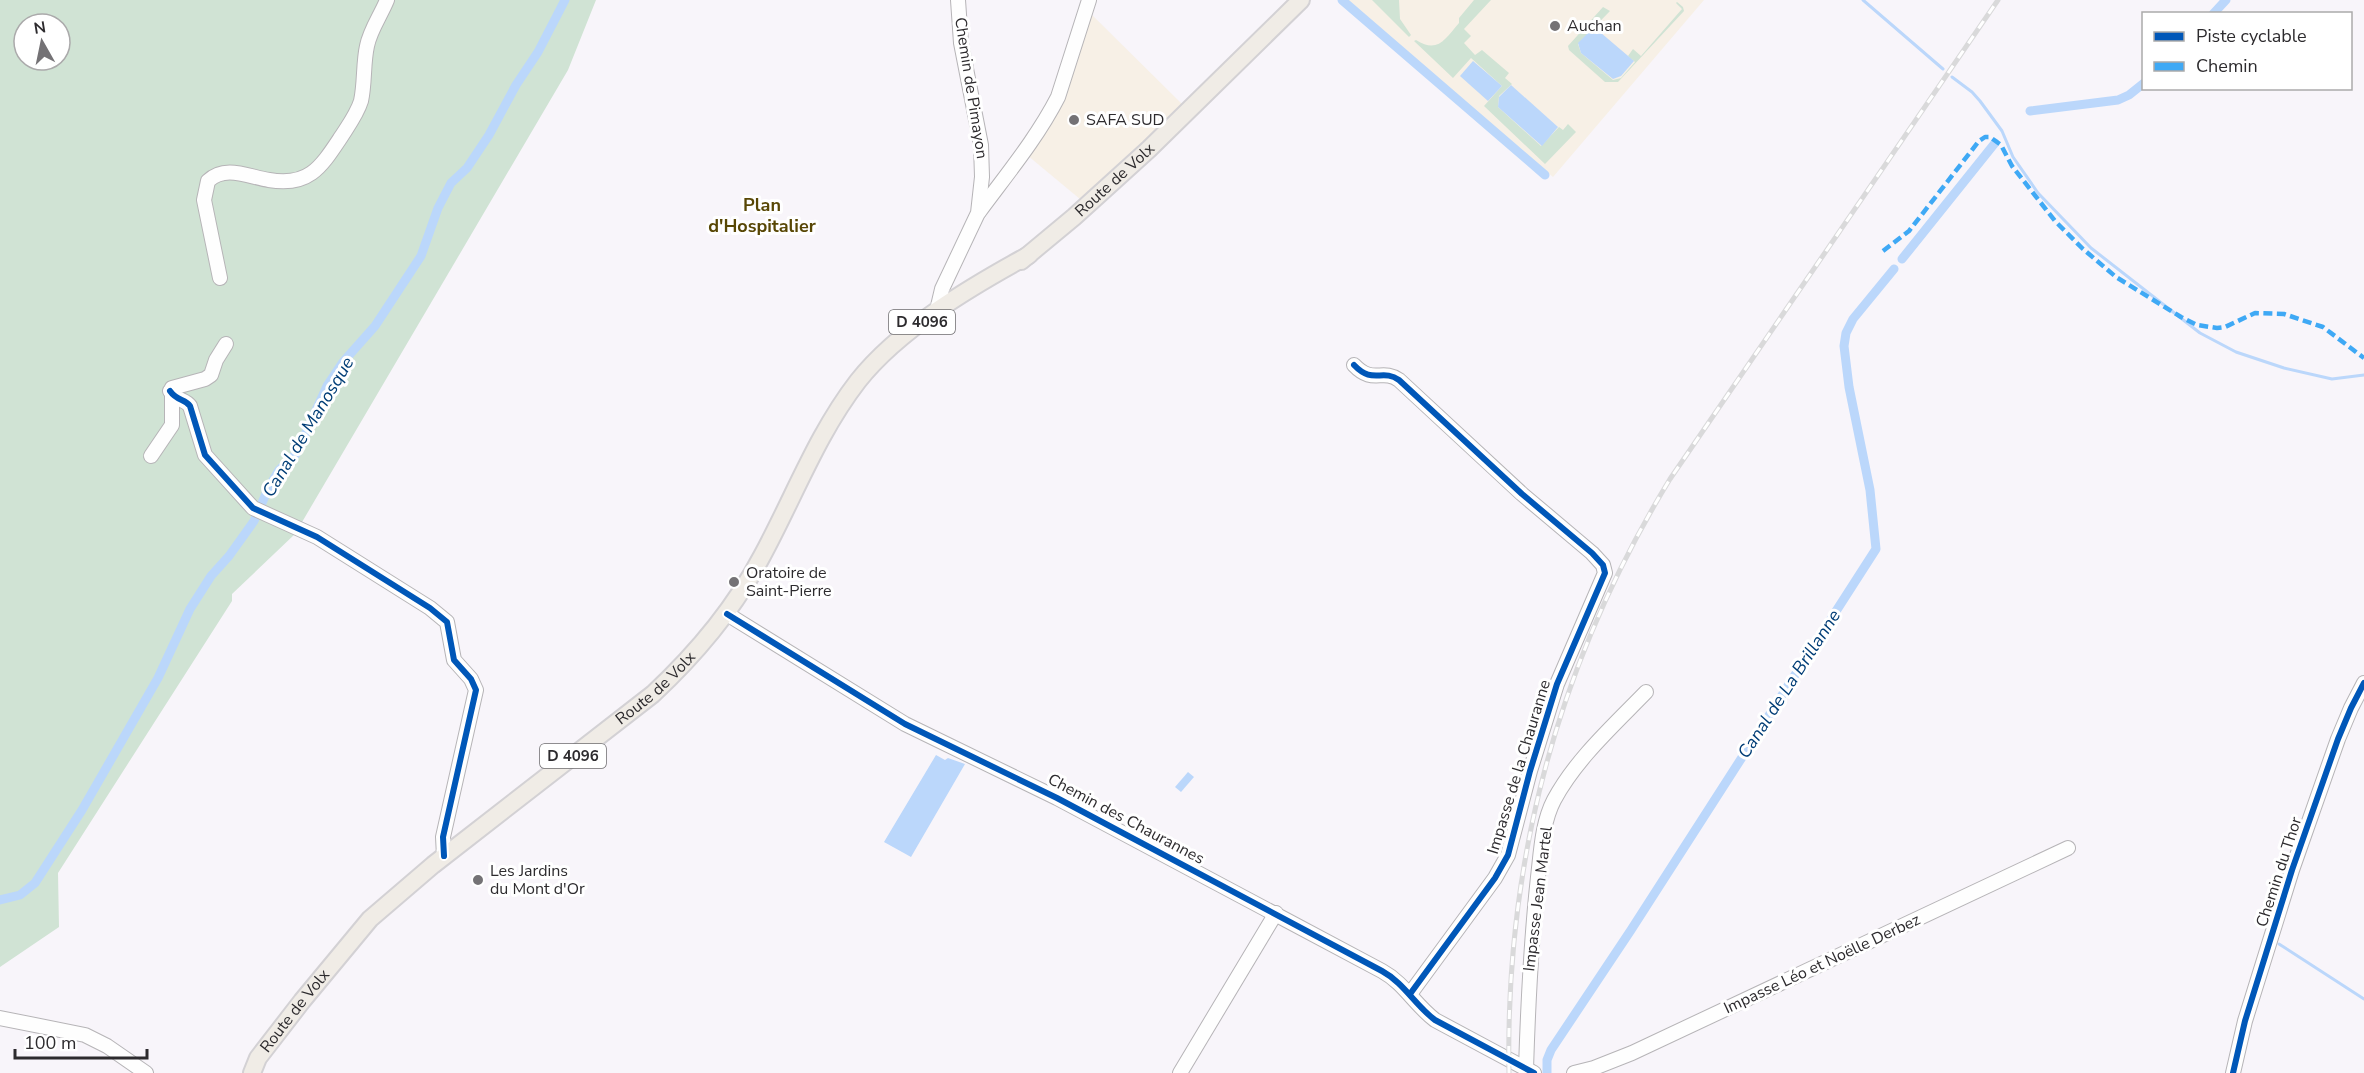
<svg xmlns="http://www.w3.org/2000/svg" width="2364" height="1073" viewBox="0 0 2364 1073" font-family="'Nunito Sans',sans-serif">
<rect width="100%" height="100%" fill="#f8f5fa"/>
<g fill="#f7f0e6">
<polygon points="1346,0 1704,0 1553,177"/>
<polygon points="1092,15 1183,105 1124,162 1080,199 1027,155 1053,122 1067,91"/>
</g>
<g fill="#d0e3d4" fill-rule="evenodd">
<path d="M0,0H596L568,70L295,534L232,594V601L58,873L59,927L0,967ZM24,24H60V60H24Z"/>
<polygon points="1372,0 1399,0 1400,19 1411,35 1409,37"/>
<path d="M1474,0H1491L1464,29L1471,36L1464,43L1475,55L1482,50L1509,73L1505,78L1512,84L1499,96L1498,107L1541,146L1559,127L1563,130L1568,124L1576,132L1545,164L1484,106L1502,86L1471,58L1453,78L1414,41L1416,40C1438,54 1445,39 1459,23V18Z"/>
<polygon points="1677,2 1683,7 1684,11 1618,82 1605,82 1569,50 1568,46 1603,7 1610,11 1578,44 1581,53 1613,80 1621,78 1635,62 1628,56 1633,49 1641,56 1682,9 1676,3"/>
</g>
<g fill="#bbd7fb">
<polygon points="1594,27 1634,61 1621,76 1613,79 1581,53 1578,43"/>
<polygon points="1473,61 1502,86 1488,101 1460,76"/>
<polygon points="1511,85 1558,127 1542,146 1498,107 1499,97"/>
<polygon points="936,755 945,760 948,758 965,764 911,857 884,842"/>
<polygon points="1188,772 1194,777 1181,792 1175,787"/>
</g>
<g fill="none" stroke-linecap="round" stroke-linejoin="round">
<g stroke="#bbd7fb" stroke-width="3">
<polyline points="1863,0 1943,69"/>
<polyline points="1952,77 1972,92 1980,101 2002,131 2013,157 2038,193 2091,248 2200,333 2236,352 2284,368 2332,379 2364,375"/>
<polyline points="2279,944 2364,999"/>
</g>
<g stroke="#bbd7fb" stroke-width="9">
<polyline points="1342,0 1545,175"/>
<polyline points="2213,14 2226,0"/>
<polyline points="2030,111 2118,100 2129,95 2144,83"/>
<polyline points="1902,259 1995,143"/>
<polyline points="0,900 20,895 35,883 82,810 158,678 190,609 211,576 229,556 254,521 269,487 279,470 296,454 327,386 343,362 375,326 421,256 438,208 451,183 467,168 489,135 516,85 538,52 565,0"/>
<polyline points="1547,1073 1547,1060 1551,1050 1631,930 1876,549 1870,490 1849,387 1844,346 1846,333 1853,319 1894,269"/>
</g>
<defs>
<g id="minor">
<path d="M979,212C1007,174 1037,138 1058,97L1089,0"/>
<path d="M220,278L204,200L208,181C225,164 249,177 269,180C309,187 321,167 341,137C348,126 357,114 361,101C365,83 363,64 367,46C370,30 381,15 387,0"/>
<polyline points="937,316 940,312 938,306 942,289 978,213 982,177 981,145 961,43 958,0"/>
<path d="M1354,365C1373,385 1382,368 1399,380L1522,494L1592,553L1603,565L1605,573L1557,684L1530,771L1508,855L1495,878L1410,994"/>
<path d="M170,391C177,401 185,399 190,406L205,455L253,508L317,537L430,608L447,622L454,660L471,679L476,690L443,837L444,856"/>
<polyline points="151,456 172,425 172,388 205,379 211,375 216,360 226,344"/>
<path d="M727,614L905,724L1057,798L1382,971C1404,983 1415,1005 1435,1020L1534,1073"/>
<polyline points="0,1018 85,1035 107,1046 146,1073"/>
<path d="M1526,1069C1528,1005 1531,941 1538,877C1541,852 1542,823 1554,800C1576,759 1614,725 1646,692"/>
<polyline points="1180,1073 1276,913"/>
<polyline points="1574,1073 1594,1068 1632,1053 2068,848"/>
<polyline points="2233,1073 2245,1021 2292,870 2338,739 2351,708 2364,683"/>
</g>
<g id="major">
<path id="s1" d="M1021,261L1074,217L1149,149L1301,0"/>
<path id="s2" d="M252,1073L258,1058L302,1001L370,919L433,865L653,694C697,653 734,609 762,556C794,497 817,434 858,381C899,329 972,286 1029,255"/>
</g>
</defs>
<use href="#minor" stroke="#b6b4b7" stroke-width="16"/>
<use href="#major" stroke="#d3d1d4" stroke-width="20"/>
<use href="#minor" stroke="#fefefe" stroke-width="14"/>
<use href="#major" stroke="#f0ece6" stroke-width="16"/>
<defs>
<path id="rail" d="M1509,1073C1505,860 1559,661 1670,479L1998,0"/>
</defs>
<use href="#rail" stroke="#d9d9da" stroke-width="5"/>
<use href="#rail" stroke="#fff" stroke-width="3" stroke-dasharray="9" stroke-linecap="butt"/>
<polyline stroke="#3fa9f5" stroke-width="4.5" stroke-dasharray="9 4.5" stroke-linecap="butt" points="1883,251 1909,231 1979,141 1985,137 1990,137 2001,145 2012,166 2055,221 2083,249 2116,277 2181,317 2197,325 2217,328 2225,327 2255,313 2284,314 2323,327 2364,358"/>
<defs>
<g id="cycleway">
<path d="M1354,365C1373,385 1382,368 1399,380L1522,494L1592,553L1603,565L1605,573L1557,684L1530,771L1508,855L1495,878L1410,994"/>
<path d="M170,391C177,401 185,399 190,406L205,455L253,508L317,537L430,608L447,622L454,660L471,679L476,690L443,837L444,856"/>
<path d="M727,614L905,724L1057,798L1382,971C1404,983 1415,1005 1435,1020L1534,1073"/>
<polyline points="2233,1073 2245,1021 2292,870 2338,739 2351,708 2364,683"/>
</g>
</defs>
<use href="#cycleway" stroke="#fff" stroke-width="10"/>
<use href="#cycleway" stroke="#0057b8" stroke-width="6"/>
</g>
<g fill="#747275" stroke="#fff" stroke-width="2">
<circle cx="1555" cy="26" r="6"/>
<circle cx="1074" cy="120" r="6"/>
<circle cx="734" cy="582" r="6"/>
<circle cx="478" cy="880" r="6"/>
</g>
<g text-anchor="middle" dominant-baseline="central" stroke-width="6" stroke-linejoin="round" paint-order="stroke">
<g fill="#fff" stroke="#6c6b6d" stroke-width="1.5">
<rect x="889" y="310" width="66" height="24" rx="4.5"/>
<rect x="540" y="744" width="66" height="24" rx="4.5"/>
</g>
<g font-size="15" font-weight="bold" fill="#2d2b2e">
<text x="922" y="322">D 4096</text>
<text x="573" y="756">D 4096</text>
</g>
<g font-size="16" fill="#2d2b2e" stroke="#fff" text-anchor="start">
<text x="1567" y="26">Auchan</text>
<text x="1086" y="120">SAFA SUD</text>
<text x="746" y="573">Oratoire de<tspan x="746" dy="18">Saint-Pierre</tspan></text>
<text x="490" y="871">Les Jardins<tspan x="490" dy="18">du Mont d'Or</tspan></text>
</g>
<g font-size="16" fill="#2d2b2e" stroke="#fff">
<text transform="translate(971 88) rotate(81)">Chemin de Pimayon</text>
<text stroke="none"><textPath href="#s1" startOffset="124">Route de Volx</textPath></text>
<text stroke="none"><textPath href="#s2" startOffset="562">Route de Volx</textPath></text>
<text transform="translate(1519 767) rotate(-73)">Impasse de la Chauranne</text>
<text transform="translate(1126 819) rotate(28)">Chemin des Chaurannes</text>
<text transform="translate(2279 872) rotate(-72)">Chemin du Thor</text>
<text transform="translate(1538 899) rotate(-83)">Impasse Jean Martel</text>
<text transform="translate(1822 964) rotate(-25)">Impasse Léo et Noëlle Derbez</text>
<text stroke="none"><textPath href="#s2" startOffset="76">Route de Volx</textPath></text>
</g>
<g font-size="18" font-weight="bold" fill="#584705" stroke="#fff">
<text x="762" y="205">Plan<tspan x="762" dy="21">d'Hospitalier</tspan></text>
</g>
<g font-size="18" font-style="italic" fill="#003d76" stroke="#fff">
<text transform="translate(308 427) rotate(-59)">Canal de Manosque</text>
<text transform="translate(1789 684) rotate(-57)">Canal de La Brillanne</text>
</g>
</g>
<rect x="2142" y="12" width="210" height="78" fill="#ffffff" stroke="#abaaab" stroke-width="1.5"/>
<rect x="2154" y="32" width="30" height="9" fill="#0057b8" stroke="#abaaab" stroke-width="1.5"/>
<text x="2196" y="42" font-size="18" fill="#2d2b2e">Piste cyclable</text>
<rect x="2154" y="62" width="30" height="9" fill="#3fa9f5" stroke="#abaaab" stroke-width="1.5"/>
<text x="2196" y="72" font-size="18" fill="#2d2b2e">Chemin</text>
<g transform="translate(42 42) rotate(351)"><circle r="28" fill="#ffffff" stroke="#abaaab" stroke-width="1.5"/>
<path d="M0-4.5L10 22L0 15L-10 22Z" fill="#747275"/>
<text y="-9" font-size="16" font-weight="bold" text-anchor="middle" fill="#2d2b2e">N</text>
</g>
<path d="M15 1049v9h132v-9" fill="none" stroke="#2d2b2e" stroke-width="3"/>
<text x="24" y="1049" font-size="18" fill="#2d2b2e" stroke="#ffffff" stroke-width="4.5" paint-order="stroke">100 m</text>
</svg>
